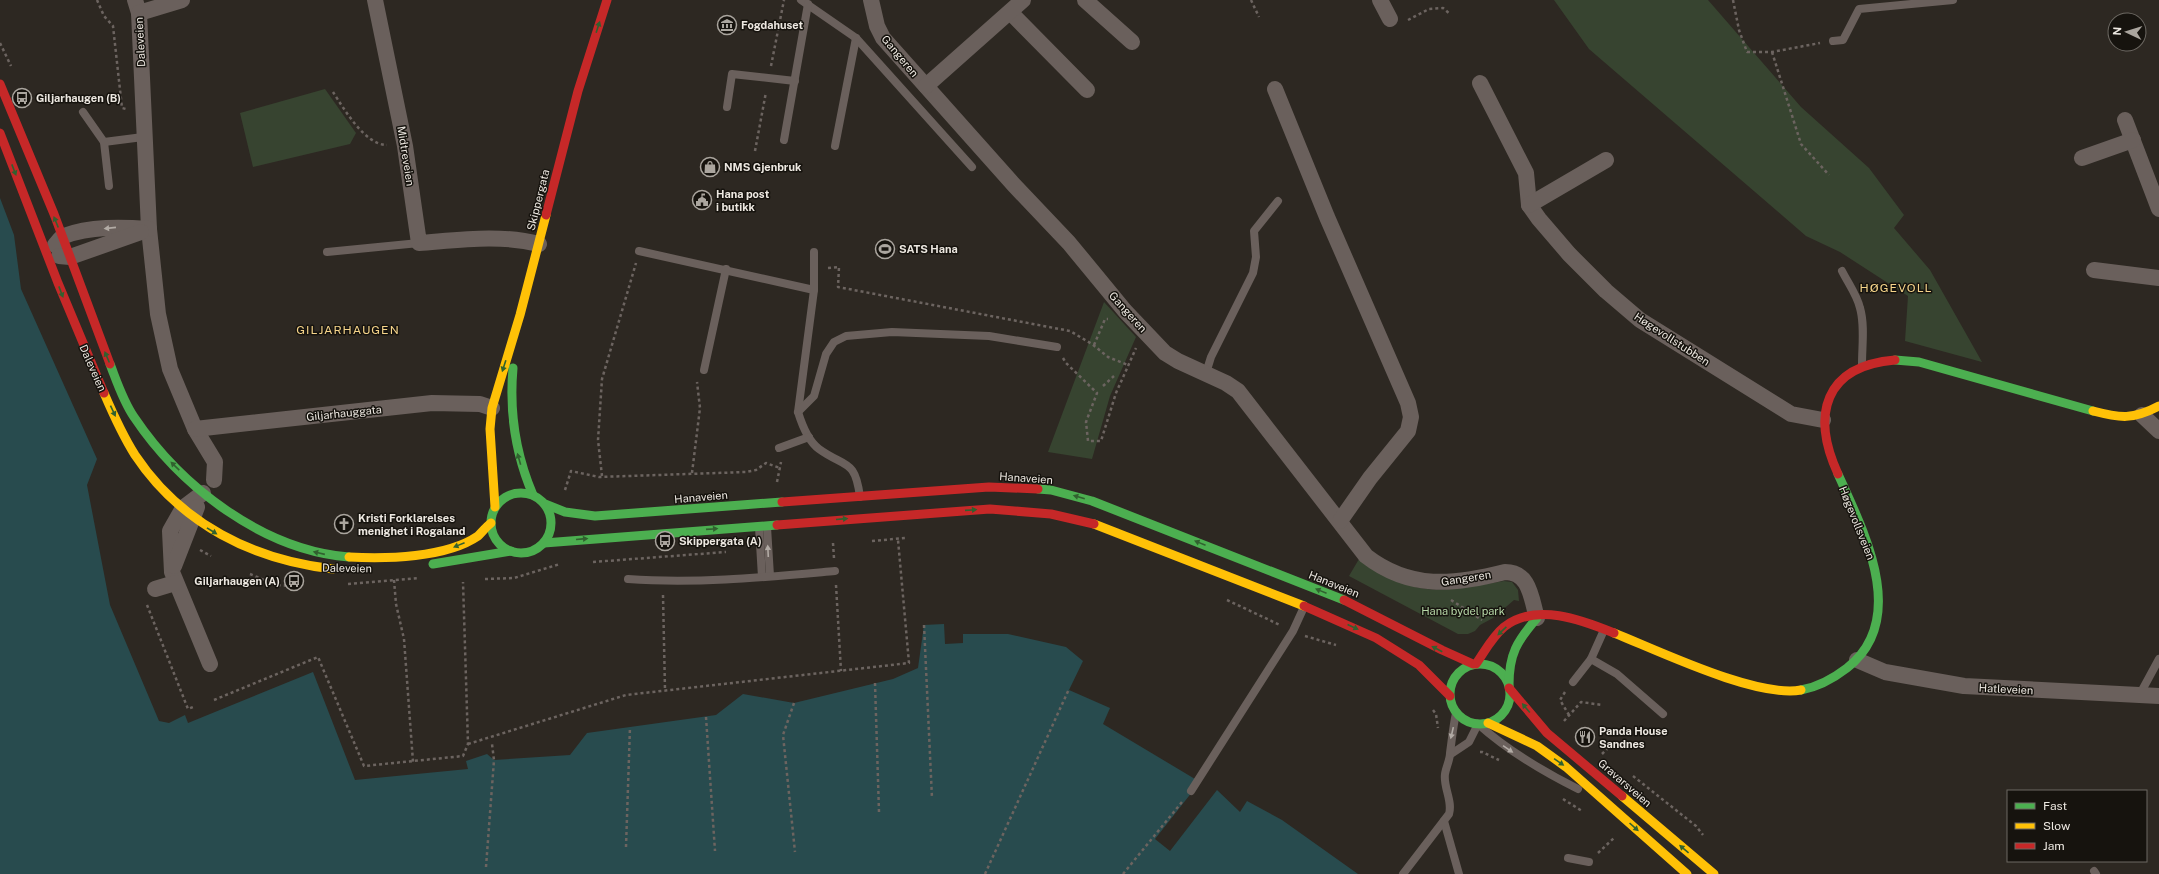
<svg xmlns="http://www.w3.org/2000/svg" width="2159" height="874" viewBox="0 0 2159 874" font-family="'Public Sans',sans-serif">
<rect width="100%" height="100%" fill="#2d2822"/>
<g fill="#374430">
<polygon points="1554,0 1708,0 1801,107 1869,168 1904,215 1894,228 1930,270 1982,362 1905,341 1908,296 1840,252 1806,236 1589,49"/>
<polygon points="325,89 356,133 350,144 253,167 240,113"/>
<polygon points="1104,302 1136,337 1110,396 1092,459 1048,452"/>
<path d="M1359,559C1417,599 1439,592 1504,581L1512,582L1518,590L1519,601L1514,600L1493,618L1480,625L1475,631L1468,634H1458L1349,576Z"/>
</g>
<polygon fill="#284b4e" points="0,198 14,235 21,289 97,459 87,485 110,605 159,721 169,723 185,715 188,723 313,672 355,780 468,769 466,761 487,754 494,760 570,755 587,733 716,715 743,694 794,703 893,679 918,668 924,625 944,624 945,644 963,643 963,634 1008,634 1066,647 1083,661 1069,690 1110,708 1103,724 1200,782 1155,839 1170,851 1217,790 1240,812 1247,801 1282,820 1358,874 0,874"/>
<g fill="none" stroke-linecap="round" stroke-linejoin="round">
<g stroke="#6c6460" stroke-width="2.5" stroke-dasharray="3 3" stroke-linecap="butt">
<polyline points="97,0 104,16 113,26 122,108 126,109"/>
<polyline points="1251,0 1259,17"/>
<polyline points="1733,0 1739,30 1747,52 1772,52 1820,43"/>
<polyline points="1408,20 1429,9 1443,8 1450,14"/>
<polyline points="0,43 11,66"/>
<polyline points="1772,52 1801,144 1829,175"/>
<polyline points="771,66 784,0"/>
<path d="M333,92C344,109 365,145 387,145"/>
<polyline points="755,151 766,92"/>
<polyline points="828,268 839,267 838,287 1070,331 1092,344 1108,357 1128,365"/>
<polyline points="1094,345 1105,319 1108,319"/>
<polyline points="1063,358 1066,363 1097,393 1086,422 1088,441 1101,441 1116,393 1136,348"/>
<polyline points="1103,386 1114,376"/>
<polyline points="692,473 700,408 697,382"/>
<polyline points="602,476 598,440 602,379 636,263"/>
<polyline points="777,482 781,462"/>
<polyline points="565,490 571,471 599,477 746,472 756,470 766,463 780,468"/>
<polyline points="872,541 905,538"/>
<polyline points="833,543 834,558"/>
<polyline points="200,550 211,556"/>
<polyline points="593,562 726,552"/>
<polyline points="250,574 276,585 293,586"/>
<polyline points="485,579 514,578 560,564"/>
<polyline points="394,580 396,604 404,639 413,762"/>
<polyline points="348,584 419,578"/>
<polyline points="836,585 841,671"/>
<polyline points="663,595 665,690"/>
<polyline points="1227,600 1280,625"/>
<polyline points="1451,600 1482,620"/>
<polyline points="147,605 188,709 193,707"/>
<polyline points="924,625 932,798"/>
<polyline points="1305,636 1336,645"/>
<polyline points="875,683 879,812"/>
<polyline points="1565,692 1560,700 1569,715"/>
<polyline points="214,700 318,657 364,766 463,756 468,744 463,582"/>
<polyline points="794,703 783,735 795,852"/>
<polyline points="1433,710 1436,714 1438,728"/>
<polyline points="706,717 715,851"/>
<polyline points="1564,721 1581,702 1602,705"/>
<polyline points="468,744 626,695 909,663 898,540"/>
<polyline points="1480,752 1482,752 1499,760"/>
<polyline points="1602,754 1607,749"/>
<polyline points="1633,776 1696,826 1703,835"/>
<polyline points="1563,799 1582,811"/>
<polyline points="626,847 630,727"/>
<polyline points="1598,853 1615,837"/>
<polyline points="486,867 494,760 492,744"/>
<polyline points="985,874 1069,689"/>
<polyline points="1123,874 1182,802"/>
</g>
<g stroke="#6a605c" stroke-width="8">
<polyline points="801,0 856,38 972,167"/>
<polyline points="1833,41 1843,40 1859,9 1953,0"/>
<polyline points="727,107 732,74 795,81"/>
<polyline points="83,112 104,142 143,137"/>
<polyline points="784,140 808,4"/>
<polyline points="104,142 109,186"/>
<polyline points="835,146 856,38"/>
<polyline points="639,251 814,290"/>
<polyline points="327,252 419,243"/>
<path d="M814,252V290L798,412C802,425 808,441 819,449C845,468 855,458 860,497"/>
<path d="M1842,271C1848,283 1857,295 1860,308C1865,325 1862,346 1862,364"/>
<polyline points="704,370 726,269"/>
<polyline points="1206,373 1211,357 1253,273 1256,257 1254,231 1278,201"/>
<polyline points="798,412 814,396 826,354 834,342 846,336 892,332 989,336 1057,347"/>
<polyline points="779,448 809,437"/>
<polyline points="759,527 762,577"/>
<polyline points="767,527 770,576"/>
<path d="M628,579C697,584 767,577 835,571"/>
<polyline points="1604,630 1591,659 1617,674 1663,714"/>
<polyline points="1573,682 1591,659"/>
<polyline points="2140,694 2159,659"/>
<path d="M1451,754L1469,742L1478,724C1508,751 1542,771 1578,789"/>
<polyline points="1191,791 1293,631 1304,607"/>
<polyline points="1444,821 1459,874"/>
<polyline points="1568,858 1589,862"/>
<polyline points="2094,871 2096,874"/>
<path d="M1403,874L1449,814C1453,801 1443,787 1445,774C1446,767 1450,760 1450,753C1452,739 1453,727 1456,713"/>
</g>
<g stroke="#6a605c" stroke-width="16">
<polyline points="135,0 139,13 149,229 158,314 170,369 195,429 215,462 214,480"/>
<path d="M375,0L405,146L419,243C459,240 500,234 539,244"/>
<path d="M871,0L877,26L883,38L1013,184L1069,243L1125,311L1165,353L1178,361L1226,383L1238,391L1366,556C1410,590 1454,585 1505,572C1530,572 1531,598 1537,618"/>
<polyline points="1085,0 1132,42"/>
<polyline points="1380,0 1390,19"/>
<polyline points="1010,12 1087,90"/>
<polyline points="139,13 182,0"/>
<polyline points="1480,83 1526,173 1529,205 1539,219 1569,254 1606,291 1640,320 1791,414 1823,420"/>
<polyline points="926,86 1023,0"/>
<polyline points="1275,89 1327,217 1408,403 1411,417 1408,431 1370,478 1340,521"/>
<polyline points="2125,120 2159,209"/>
<polyline points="2082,158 2133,140"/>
<polyline points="1529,205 1606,160"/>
<path d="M55,245C58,242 60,238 64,236C90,226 122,227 149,229"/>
<polyline points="59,256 70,257 141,232"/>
<polyline points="2094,270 2159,278"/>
<polyline points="2142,415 2159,431"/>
<polyline points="195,429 432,403 480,404 492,408"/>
<polyline points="203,493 183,508 170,531 172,572 210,664"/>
<polyline points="174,566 197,507"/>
<polyline points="155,589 175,583"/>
<polyline points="1857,660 1885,672 1964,686 2159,696"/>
</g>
<g stroke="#4caf50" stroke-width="9">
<polyline points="1895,360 1919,362 2093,411"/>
<path d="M110,364C117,382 123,401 134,417C181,487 263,550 349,557"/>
<path d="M513,368C509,413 515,453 533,495"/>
<polyline points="1038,489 1051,490 1092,501 1344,600"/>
<circle cx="521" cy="523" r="30"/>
<polyline points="545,504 565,512 595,516 782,502"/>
<polyline points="544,543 777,525"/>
<polyline points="433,564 511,551"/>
<circle cx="1480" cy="694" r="30"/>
<path d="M1509,685C1509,654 1517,641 1537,618"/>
<path d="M1801,690C1818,687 1834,678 1847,668C1910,619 1863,530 1838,474"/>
</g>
<g stroke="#ffc107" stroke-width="9">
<path d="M104,393C113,414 123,436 135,455C181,524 253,560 333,569"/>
<path d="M2093,411C2120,418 2133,420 2159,406"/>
<polyline points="495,507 490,429 492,408 520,315 546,215"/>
<polyline points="1094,524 1304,606"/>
<path d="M349,557C386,559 446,558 478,536C482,532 486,527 491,523"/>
<path d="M1614,633C1659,651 1756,698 1801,690"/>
<polyline points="1488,723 1537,746 1566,767 1687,874"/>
<polyline points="1622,796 1714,874"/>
</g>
<g stroke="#c62828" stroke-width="9">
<polyline points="0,84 54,214 110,364"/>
<polyline points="0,133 58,283 104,393"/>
<polyline points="546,215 578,91 607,0"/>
<path d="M1838,474C1811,415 1824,366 1895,360"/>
<polyline points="782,502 989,487 1038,489"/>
<polyline points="777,525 990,509 1051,514 1094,524"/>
<polyline points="1344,600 1442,650 1473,664"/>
<polyline points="1304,606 1376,638 1419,665 1450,696"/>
<path d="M1476,664C1485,651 1492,637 1504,627C1536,602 1582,620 1614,633"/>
<polyline points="1509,688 1547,733 1622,796"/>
</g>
</g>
<defs><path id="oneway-solid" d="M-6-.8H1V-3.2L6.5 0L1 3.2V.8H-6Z"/></defs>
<g fill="#31612f">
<use href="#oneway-solid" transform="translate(598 27) rotate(-72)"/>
<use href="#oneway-solid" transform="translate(14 170) rotate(69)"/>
<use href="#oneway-solid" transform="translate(56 222) rotate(-112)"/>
<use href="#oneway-solid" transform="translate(61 292) rotate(69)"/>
<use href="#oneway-solid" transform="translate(107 357) rotate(-113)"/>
<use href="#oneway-solid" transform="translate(504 366) rotate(108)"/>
<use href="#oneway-solid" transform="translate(113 411) rotate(65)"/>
<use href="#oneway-solid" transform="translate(519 459) rotate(-106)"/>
<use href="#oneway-solid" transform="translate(175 466) rotate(-136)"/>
<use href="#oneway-solid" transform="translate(1079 497) rotate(-164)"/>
<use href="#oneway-solid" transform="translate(971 510) rotate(-4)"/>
<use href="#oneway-solid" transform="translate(842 519) rotate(-5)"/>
<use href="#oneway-solid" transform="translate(712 529) rotate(-4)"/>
<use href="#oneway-solid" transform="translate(212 531) rotate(32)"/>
<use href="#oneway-solid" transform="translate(582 539) rotate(-5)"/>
<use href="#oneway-solid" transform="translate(1200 543) rotate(-158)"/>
<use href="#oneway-solid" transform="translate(459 545) rotate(158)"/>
<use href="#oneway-solid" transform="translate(319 553) rotate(-167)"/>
<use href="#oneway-solid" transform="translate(1321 591) rotate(-158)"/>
<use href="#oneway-solid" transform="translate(1353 627) rotate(25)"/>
<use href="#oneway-solid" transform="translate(1502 631) rotate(137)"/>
<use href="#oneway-solid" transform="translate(1437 649) rotate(-152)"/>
<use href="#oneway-solid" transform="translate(1526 708) rotate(-130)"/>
<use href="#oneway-solid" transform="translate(1559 762) rotate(35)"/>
<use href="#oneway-solid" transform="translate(1634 827) rotate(42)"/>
<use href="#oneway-solid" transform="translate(1684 849) rotate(-140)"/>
</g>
<g fill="#b2aba5">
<use href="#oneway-solid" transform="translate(110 228) rotate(174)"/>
<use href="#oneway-solid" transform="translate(768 551) rotate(-93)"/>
<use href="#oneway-solid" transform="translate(1452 733) rotate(103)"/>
<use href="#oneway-solid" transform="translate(1508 749) rotate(34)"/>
</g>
<defs>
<symbol id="museum-ring" viewBox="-11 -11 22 22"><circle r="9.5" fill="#16130e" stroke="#aaa59e" stroke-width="1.5"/><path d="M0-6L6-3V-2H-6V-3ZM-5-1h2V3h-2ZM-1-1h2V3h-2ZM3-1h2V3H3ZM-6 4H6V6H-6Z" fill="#aaa59e"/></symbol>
<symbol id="bus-ring" viewBox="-11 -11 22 22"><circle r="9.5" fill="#16130e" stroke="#aaa59e" stroke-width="1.5"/><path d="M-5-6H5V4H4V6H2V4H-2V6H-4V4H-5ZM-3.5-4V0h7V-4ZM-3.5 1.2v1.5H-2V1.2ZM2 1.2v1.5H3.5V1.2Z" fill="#aaa59e"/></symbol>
<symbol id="shop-ring" viewBox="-11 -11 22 22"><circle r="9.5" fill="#16130e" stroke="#aaa59e" stroke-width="1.5"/><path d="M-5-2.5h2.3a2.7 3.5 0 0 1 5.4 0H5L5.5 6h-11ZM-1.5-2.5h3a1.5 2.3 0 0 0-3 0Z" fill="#aaa59e"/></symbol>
<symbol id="civic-ring" viewBox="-11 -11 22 22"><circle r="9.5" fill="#16130e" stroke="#aaa59e" stroke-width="1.5"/><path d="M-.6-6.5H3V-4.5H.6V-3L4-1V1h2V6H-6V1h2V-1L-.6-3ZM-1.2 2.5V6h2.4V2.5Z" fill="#aaa59e"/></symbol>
<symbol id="stadium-ring" viewBox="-11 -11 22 22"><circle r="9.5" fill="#16130e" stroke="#aaa59e" stroke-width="1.5"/><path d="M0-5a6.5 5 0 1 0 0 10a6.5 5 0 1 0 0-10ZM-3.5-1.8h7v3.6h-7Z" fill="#aaa59e"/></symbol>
<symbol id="church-ring" viewBox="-11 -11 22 22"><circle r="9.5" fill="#16130e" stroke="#aaa59e" stroke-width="1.5"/><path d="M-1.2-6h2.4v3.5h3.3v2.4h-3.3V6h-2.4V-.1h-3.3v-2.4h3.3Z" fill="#aaa59e"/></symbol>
<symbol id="restaurant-ring" viewBox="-11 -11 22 22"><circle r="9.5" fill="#16130e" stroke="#aaa59e" stroke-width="1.5"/><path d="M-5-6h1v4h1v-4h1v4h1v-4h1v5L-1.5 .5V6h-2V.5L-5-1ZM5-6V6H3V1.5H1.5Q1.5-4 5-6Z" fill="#aaa59e"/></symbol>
</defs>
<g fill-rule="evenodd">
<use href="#museum-ring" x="716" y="14" width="22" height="22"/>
<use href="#bus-ring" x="11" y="87" width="22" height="22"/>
<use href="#shop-ring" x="699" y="156" width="22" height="22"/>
<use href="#civic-ring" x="691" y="189" width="22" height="22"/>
<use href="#stadium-ring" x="874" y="238" width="22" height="22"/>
<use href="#church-ring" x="333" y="513" width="22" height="22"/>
<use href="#bus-ring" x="654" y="530" width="22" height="22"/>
<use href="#bus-ring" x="283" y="570" width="22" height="22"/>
<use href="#restaurant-ring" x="1574" y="726" width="22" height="22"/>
</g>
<g text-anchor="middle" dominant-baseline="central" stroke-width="3" stroke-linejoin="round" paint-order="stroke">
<g font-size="11" font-weight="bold" fill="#ede8e1" stroke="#16130e" text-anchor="start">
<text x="741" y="25">Fogdahuset</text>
<text x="36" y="98">Giljarhaugen (B)</text>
<text x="724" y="167">NMS Gjenbruk</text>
<text x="716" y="194">Hana post<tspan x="716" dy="13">i butikk</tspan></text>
<text x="899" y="249">SATS Hana</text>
<text x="358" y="518">Kristi Forklarelses<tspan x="358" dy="13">menighet i Rogaland</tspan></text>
<text x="679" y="541">Skippergata (A)</text>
<text x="280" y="581" text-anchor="end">Giljarhaugen (A)</text>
<text x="1599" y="731">Panda House<tspan x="1599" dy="13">Sandnes</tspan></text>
</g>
<g font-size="11" fill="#ede8e1" stroke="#16130e">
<text transform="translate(140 42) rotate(-93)">Daleveien</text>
<text transform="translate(900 56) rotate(50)">Gangeren</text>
<text transform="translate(406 156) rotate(81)">Midtreveien</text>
<text transform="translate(538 200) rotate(-76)">Skippergata</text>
<text transform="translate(1128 312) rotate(48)">Gangeren</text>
<text transform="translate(1672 339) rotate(33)">Høgevollstubben</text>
<text transform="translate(93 368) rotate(66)">Daleveien</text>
<text transform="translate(344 413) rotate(-6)">Giljarhauggata</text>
<text transform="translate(1026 478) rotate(4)">Hanaveien</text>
<text transform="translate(701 497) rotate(-5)">Hanaveien</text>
<text transform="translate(1857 523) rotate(68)">Høgevollsveien</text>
<text transform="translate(347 568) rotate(1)">Daleveien</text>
<text transform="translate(1466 578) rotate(-9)">Gangeren</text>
<text transform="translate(1334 584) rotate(22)">Hanaveien</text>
<text transform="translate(2006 689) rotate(3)">Hatleveien</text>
<text transform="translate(1625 783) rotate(41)">Gravarsveien</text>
</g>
<g font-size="11" fill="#b8d9a9" stroke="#16130e">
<text x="1463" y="611">Hana bydel park</text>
</g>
<g font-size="12" letter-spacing="1" fill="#f6d58b" stroke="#16130e">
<text x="1896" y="288">HØGEVOLL</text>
<text x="348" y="330">GILJARHAUGEN</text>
</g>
</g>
<rect x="2007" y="790" width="140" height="72" fill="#16130e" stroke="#6c6862"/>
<rect x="2015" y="803" width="20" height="6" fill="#4caf50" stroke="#6c6862"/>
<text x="2043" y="810" font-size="12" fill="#ede8e1">Fast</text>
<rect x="2015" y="823" width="20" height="6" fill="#ffc107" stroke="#6c6862"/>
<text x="2043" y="830" font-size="12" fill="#ede8e1">Slow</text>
<rect x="2015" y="843" width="20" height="6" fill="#c62828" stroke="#6c6862"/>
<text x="2043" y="850" font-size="12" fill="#ede8e1">Jam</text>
<g transform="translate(2127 32) rotate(274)"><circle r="19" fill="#16130e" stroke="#6c6862"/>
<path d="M0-3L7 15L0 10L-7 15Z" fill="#aaa59e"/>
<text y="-6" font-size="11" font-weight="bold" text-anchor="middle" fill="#ede8e1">N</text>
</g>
</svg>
